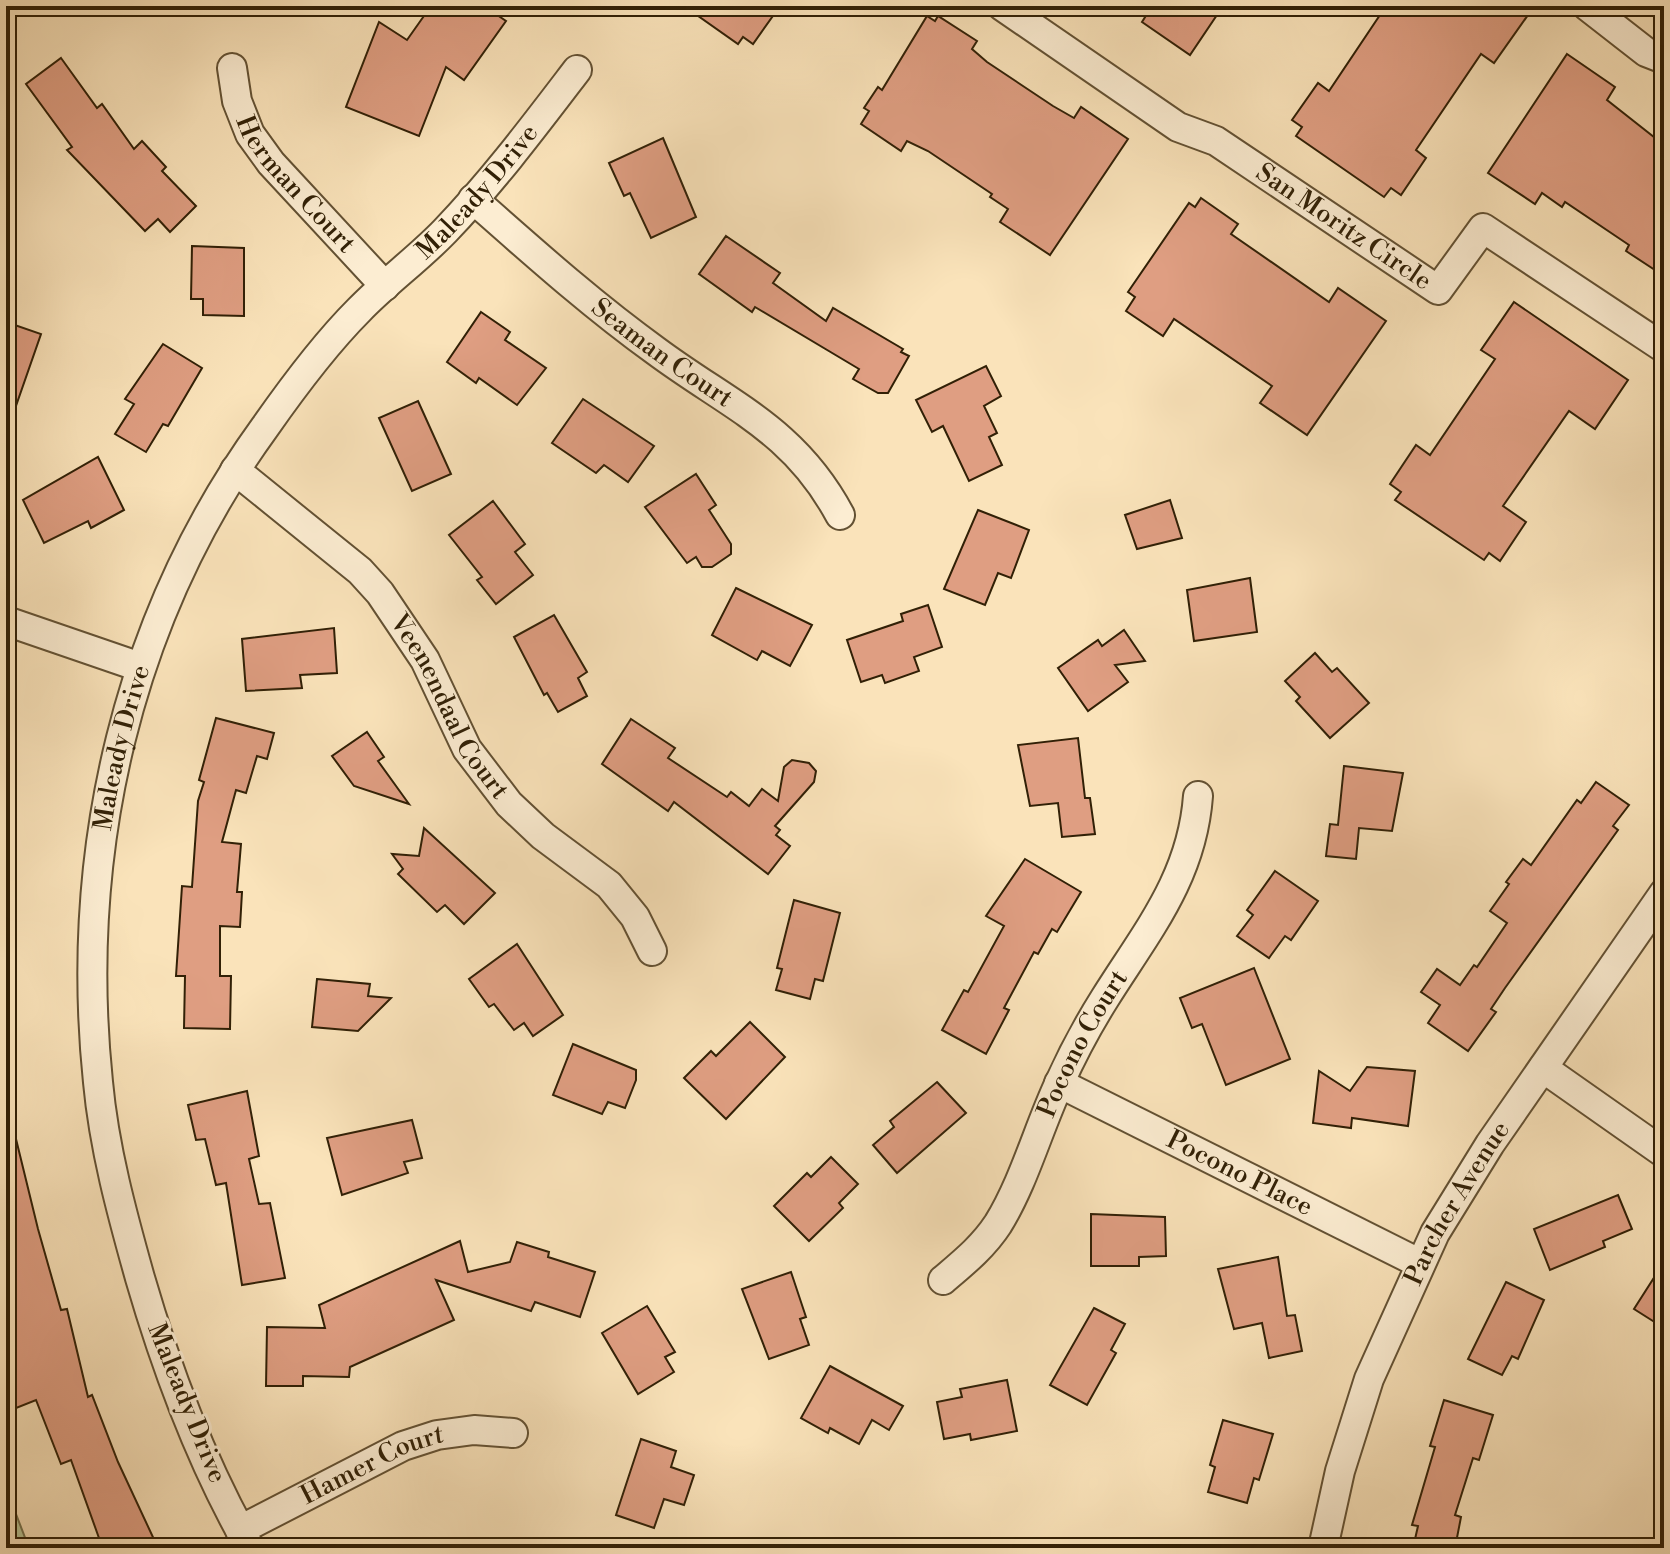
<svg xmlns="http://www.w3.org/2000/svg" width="1670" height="1554" viewBox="0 0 1670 1554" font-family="'Libre Bodoni',serif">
<rect width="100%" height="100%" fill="#fae3ba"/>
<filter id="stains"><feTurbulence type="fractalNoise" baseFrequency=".0025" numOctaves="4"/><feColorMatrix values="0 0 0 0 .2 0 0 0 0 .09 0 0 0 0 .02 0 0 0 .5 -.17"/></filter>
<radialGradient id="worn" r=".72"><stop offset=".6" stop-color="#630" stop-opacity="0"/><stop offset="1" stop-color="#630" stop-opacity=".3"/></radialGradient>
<polygon fill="#b7c595" stroke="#74724e" stroke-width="2" points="6,1488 29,1548 6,1548"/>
<g fill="#df9e82" stroke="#312006" stroke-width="2">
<polygon points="431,6 484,6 506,21 464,80 446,67 419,136 346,107 379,22 407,40"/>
<polygon points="684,6 780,6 753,44 743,37 738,44"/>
<polygon points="1152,6 1223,6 1190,55 1142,22"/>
<polygon points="1386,6 1514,6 1528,15 1494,63 1481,54 1416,150 1426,158 1401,195 1391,188 1384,197 1296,136 1302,127 1292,120 1318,83 1329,91"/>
<polygon points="927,16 935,21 938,16 977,41 972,49 987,62 1053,106 1074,118 1081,107 1128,139 1050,255 1000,222 1008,209 990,197 992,194 928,151 907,141 901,151 861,124 869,111 864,108 878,87 882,90"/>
<polygon points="1567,54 1615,87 1607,100 1664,145 1664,276 1626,251 1629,245 1565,202 1562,207 1542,193 1535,204 1488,173"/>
<polygon points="61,58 97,108 102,104 134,149 142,141 166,167 162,171 196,206 170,232 158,219 145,231 67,150 72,147 26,84"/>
<polygon points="663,138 696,217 651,238 630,193 624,196 609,163"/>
<polygon points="1201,198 1238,224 1231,234 1329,302 1338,288 1386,321 1307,435 1260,403 1272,386 1174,319 1163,336 1126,311 1135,297 1128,292 1189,203 1195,207"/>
<polygon points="726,236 780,273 773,283 826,321 833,308 903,349 901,352 909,356 888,393 878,393 853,379 859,369 755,307 752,312 699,274"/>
<polygon points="192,246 244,248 244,316 203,315 203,299 191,299"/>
<polygon points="1514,302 1628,380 1595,429 1569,411 1503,506 1526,522 1500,561 1489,553 1484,560 1395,500 1401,492 1390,484 1416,445 1430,455 1495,359 1481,350"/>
<polygon points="481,312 510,332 505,340 546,368 517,405 479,378 476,383 447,362"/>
<polygon points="6,322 41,334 10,423 6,422"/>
<polygon points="163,344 202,368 168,426 163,424 146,452 115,434 134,404 125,399"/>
<polygon points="986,366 1001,396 984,406 997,433 989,437 1002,465 969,481 943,426 932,432 916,400"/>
<polygon points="583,399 654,446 628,482 604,465 596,473 552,443"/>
<polygon points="418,401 451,474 412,491 379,418"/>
<polygon points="98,457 124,510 91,528 88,521 44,543 23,500"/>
<polygon points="696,474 716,505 709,510 731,544 731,554 712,567 702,567 696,557 687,563 645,507"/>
<polygon points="1170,500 1182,538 1137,549 1125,515"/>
<polygon points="493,501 525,544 515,552 533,575 496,604 477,580 482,577 449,535"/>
<polygon points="978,510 1029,530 1011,578 998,573 985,605 944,589"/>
<polygon points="1250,578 1257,632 1194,641 1187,590"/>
<polygon points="736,588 812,625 790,666 762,651 757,660 712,635"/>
<polygon points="928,605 942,647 914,657 919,671 885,683 882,675 861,682 847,640 903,621 901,614"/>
<polygon points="554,615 587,672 578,678 587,696 558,712 547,693 544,695 514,637"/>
<polygon points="334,628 337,673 300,675 302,688 246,691 242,639"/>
<polygon points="1124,630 1145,661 1115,665 1128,682 1088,711 1058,668 1098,640 1102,646"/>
<polygon points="1315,653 1332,672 1337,668 1369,703 1330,738 1296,701 1300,697 1285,681"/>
<polygon points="216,718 274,733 267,759 257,756 246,793 236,790 222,842 241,844 237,892 242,892 240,927 220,926 220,976 231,976 230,1029 184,1028 185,976 176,976 182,886 192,887 198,801 204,782 199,780"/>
<polygon points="631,719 675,748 668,758 727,797 731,792 749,806 762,789 778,801 784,767 792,760 809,763 816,771 814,782 775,826 780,830 776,835 790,846 768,874 674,802 668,811 602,764"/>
<polygon points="367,732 384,757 378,761 409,804 354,786 332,756"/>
<polygon points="1078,738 1085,798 1090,798 1095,834 1062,837 1058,803 1030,806 1018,745"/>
<polygon points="1344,766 1403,773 1392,831 1359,828 1356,859 1326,856 1330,824 1338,825"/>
<polygon points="1596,782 1629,805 1613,826 1618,830 1505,988 1491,1009 1496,1012 1468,1051 1428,1023 1440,1005 1421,992 1437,969 1460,985 1474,965 1477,967 1507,923 1490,911 1509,884 1506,882 1523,859 1531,865 1577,800 1581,803"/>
<polygon points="424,828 495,893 464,924 445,905 437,912 398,874 403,869 392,854 419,856"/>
<polygon points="1025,859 1081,892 1057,932 1052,929 1038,954 1034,952 1004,1008 1009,1010 986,1054 942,1030 964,990 968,992 1004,926 986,916"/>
<polygon points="1275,871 1318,901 1291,940 1285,936 1269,958 1237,936 1253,915 1247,910"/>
<polygon points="794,900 840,913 823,981 815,979 810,999 776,990 782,969 777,968"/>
<polygon points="517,944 563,1015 533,1036 524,1023 514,1030 494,1004 489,1007 469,979"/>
<polygon points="1254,968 1290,1059 1226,1085 1202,1024 1192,1028 1180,998"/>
<polygon points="317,979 370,984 368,996 391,998 358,1031 312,1027"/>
<polygon points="750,1022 785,1057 726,1119 684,1078 711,1051 716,1056"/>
<polygon points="573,1044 636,1070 636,1080 625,1108 608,1102 602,1114 553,1095"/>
<polygon points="1367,1067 1415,1071 1408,1126 1352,1118 1351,1128 1313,1123 1319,1071 1350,1091"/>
<polygon points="937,1082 966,1113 897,1173 873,1145 894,1127 890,1121"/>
<polygon points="247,1091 259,1156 249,1159 259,1204 270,1203 285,1278 242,1285 226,1183 216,1185 205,1139 196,1140 188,1105"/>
<polygon points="412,1120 422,1158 404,1162 408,1173 342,1195 327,1138"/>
<polygon points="16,1139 38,1229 61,1310 67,1309 88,1397 92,1395 118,1462 158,1548 107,1548 99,1538 71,1460 61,1464 36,1400 6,1412 6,1140"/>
<polygon points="831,1157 858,1184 839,1203 843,1208 809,1241 774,1206 807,1173 811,1177"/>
<polygon points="1618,1195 1632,1229 1603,1241 1605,1247 1550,1270 1534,1229"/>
<polygon points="1091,1214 1165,1217 1166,1256 1139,1257 1139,1266 1091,1266"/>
<polygon points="460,1241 468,1272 510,1262 517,1242 549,1252 548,1257 595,1272 580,1317 535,1302 531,1311 436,1280 454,1320 350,1367 349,1377 303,1376 303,1386 266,1386 267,1327 325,1328 319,1305"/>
<polygon points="1278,1257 1287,1316 1295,1315 1302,1351 1269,1358 1262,1323 1234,1329 1218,1269"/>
<polygon points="1664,1262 1664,1328 1634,1309"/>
<polygon points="791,1272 806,1317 800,1319 809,1345 769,1359 742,1289"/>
<polygon points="1506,1282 1544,1300 1518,1359 1512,1356 1502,1375 1468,1359"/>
<polygon points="647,1306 675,1352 665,1357 674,1372 638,1394 602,1333"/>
<polygon points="1094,1308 1125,1324 1111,1350 1116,1353 1087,1405 1050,1385"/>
<polygon points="830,1366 903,1406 889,1430 872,1420 859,1444 830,1428 828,1433 801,1418"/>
<polygon points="1007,1380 1017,1431 971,1440 970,1434 944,1439 937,1402 962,1397 960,1389"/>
<polygon points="1444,1400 1493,1415 1479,1460 1473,1458 1455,1515 1461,1517 1455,1548 1413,1548 1418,1526 1412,1525 1435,1447 1430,1446"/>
<polygon points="1223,1420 1273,1434 1259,1480 1254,1478 1247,1503 1208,1492 1215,1467 1210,1465"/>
<polygon points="641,1439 676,1451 671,1467 694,1475 684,1505 664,1499 654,1528 616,1515"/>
</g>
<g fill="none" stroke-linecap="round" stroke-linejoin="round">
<defs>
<g id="street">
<path id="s1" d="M1002,6L1178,127L1216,141L1438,290L1483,228L1664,348"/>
<polyline points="1587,6 1646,52 1664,59"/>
<path id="s2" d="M232,68L237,101L250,134L271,163L385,286"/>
<path id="s3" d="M473,199C532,251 592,305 656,351C730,406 794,429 840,515"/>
<path id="s4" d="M235,470L360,571L380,593L425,660L467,749L509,804L543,836L609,885L635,917L652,951"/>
<polyline points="6,621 140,667"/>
<polyline points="1543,1068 1664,1153"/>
<path id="s5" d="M1059,1083L1419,1263"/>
<path id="s6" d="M943,1280C963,1263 983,1247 998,1224C1024,1182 1038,1129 1059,1084C1072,1055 1088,1025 1105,998C1147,931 1192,878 1198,796"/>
<path id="s7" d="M240,1530L403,1446L437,1435L474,1430L513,1433"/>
<path id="s8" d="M250,1548C202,1464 167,1371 140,1278C122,1214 104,1148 98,1082C74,851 127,617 265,427C293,387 325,344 359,310C386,282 418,259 445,231C493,181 535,125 577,70"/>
<path id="s9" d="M1323,1548L1340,1471L1369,1379L1435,1233L1490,1144L1664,893"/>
</g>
</defs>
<use href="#street" stroke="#635133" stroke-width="32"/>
<use href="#street" stroke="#fcedd2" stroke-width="28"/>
</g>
<g text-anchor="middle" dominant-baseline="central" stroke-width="6" stroke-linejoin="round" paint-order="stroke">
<g font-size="26" fill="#312006" stroke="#fcedd2">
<text stroke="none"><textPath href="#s2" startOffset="136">Herman Court</textPath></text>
<text stroke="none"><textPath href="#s8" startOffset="1502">Maleady Drive</textPath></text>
<text stroke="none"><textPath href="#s1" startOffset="408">San Moritz Circle</textPath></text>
<text stroke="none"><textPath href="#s3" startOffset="244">Seaman Court</textPath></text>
<text stroke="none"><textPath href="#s4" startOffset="324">Veenendaal Court</textPath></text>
<text stroke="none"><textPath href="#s8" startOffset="830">Maleady Drive</textPath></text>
<text stroke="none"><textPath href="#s6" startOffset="278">Pocono Court</textPath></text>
<text stroke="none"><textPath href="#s5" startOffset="202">Pocono Place</textPath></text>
<text stroke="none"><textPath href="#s9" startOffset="372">Parcher Avenue</textPath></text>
<text transform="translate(187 1403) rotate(68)">Maleady Drive</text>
<text stroke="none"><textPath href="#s7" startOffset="148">Hamer Court</textPath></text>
</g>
</g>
<rect width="1670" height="1554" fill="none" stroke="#fae3ba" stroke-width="32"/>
<rect x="8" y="8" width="1654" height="1538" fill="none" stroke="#312006" stroke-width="4"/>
<rect x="16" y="16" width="1638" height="1522" fill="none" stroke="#312006" stroke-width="2"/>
<rect width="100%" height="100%" filter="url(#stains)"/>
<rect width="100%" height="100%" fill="url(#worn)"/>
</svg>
